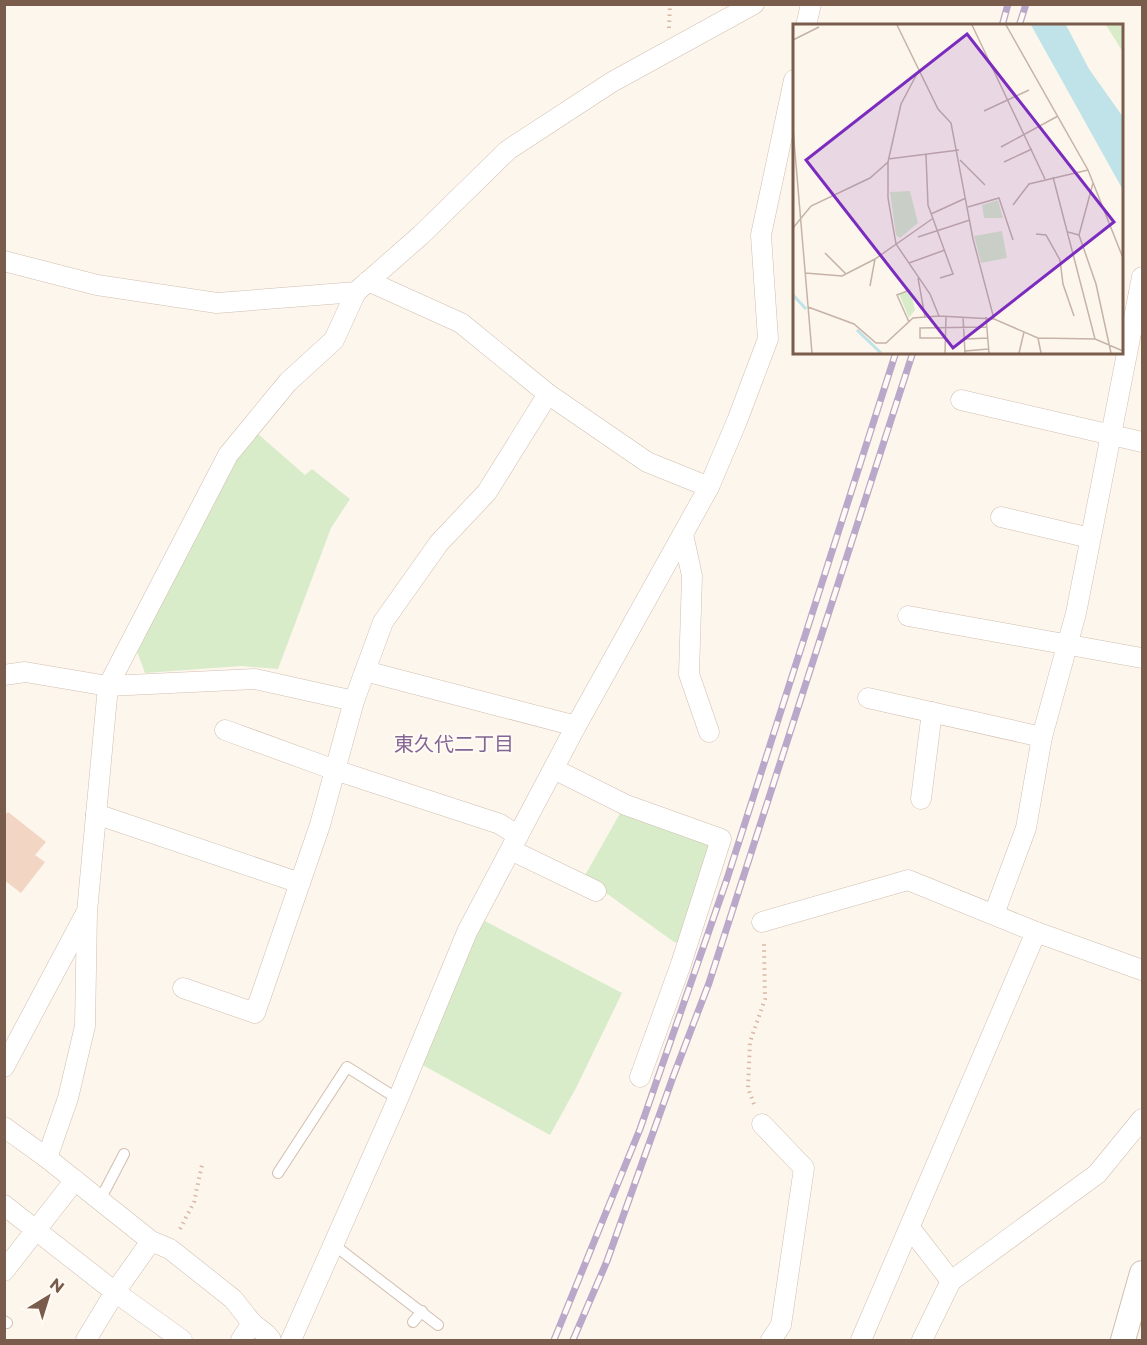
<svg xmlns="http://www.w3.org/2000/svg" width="1147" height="1345" viewBox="0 0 1147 1345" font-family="Montserrat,'Noto Sans JP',sans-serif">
<rect width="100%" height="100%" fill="#fdf6ec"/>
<g fill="#d8ecc9">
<polygon points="258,434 305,475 312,469 350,499 331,528 278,669 241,666 145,673 135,646 232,466"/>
<polygon points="622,810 712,843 684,944 674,942 584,877"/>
<polygon points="483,920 622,993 576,1088 550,1135 417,1062"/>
</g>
<polygon fill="#f3d5c3" points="8,812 46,842 35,855 45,862 21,893 4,880 4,816"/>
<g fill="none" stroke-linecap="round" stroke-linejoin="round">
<defs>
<g id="service">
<polyline points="278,1173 347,1067 398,1099"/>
<polyline points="100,1200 124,1154"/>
<polyline points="334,1245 438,1325"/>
<polyline points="4,1321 7,1323"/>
<polyline points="413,1322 422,1311"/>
</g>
<g id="minor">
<polyline points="806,26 811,4"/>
<polyline points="4,261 97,285 217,303 356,292 421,235 508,150 612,82 754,4"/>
<polyline points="368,281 461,323 548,394 647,462 709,487"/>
<polyline points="961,400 1142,442"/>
<polyline points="1001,517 1090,538"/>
<polyline points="683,534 692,576 689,674 709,732"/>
<polyline points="908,616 1142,658"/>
<polyline points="365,671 576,726"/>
<polyline points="4,675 25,672 108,686 255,679 354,701"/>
<polyline points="868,698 1042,737"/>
<polyline points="225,730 335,770 500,824 518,836"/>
<polyline points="554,769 626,805 721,839 681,964 640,1077"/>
<polyline points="921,799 932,712"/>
<polyline points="96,814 300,883"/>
<polyline points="511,850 596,891"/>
<polyline points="994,914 1026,828 1042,737 1076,613 1142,277"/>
<polyline points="762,922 908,880 1036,932 1142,970"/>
<polyline points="183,988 255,1013 320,825 354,701 383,622 439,543 487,492 548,394"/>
<polyline points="4,1067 85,915"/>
<polyline points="762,1124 804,1168 781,1325 771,1340"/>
<polyline points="4,1127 47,1158"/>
<polyline points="4,1205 115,1292 182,1340"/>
<polyline points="910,1228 951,1281 1097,1174 1142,1119"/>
<polyline points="4,1271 75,1180"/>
<polyline points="86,1340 115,1292 151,1241"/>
<polyline points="241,1340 252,1323"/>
<polyline points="271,1340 266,1334 252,1323 233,1299 170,1249 151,1241 47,1158 68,1098 85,1026 87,912 108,686 228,455 288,382 334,340 356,292"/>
<polyline points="291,1340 398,1099 467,932 576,726 709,487 737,421 768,339 761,235 794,80"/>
<polyline points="861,1340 1036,932"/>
<polyline points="922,1340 951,1281"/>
</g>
<polyline id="tertiary" points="1123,1340 1142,1273"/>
</defs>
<use href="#service" stroke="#d1beb0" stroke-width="12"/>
<use href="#minor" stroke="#d1beb0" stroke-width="21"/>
<use href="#tertiary" stroke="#d1beb0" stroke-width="26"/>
<g stroke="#d9b8a5" stroke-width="4" stroke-dasharray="1.5 4.5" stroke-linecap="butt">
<polyline points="669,28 670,4"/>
<polyline points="754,1104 748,1088 750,1042 765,999 764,944"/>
<polyline points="180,1229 194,1202 202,1165"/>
</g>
<use href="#service" stroke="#fff" stroke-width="10"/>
<use href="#minor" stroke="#fff" stroke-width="20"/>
<use href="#tertiary" stroke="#fff" stroke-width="24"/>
<defs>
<g id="rail">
<polyline points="1002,26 1008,4"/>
<polyline points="1019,26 1026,4"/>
<polyline points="554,1340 640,1129 727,879 896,352"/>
<polyline points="573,1340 607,1261 673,1077 709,983 913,352"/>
</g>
</defs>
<use href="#rail" stroke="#b9a8c9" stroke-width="7"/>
<use href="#rail" stroke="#fffaf3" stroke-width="4.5" stroke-dasharray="14" stroke-linecap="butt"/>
</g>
<g text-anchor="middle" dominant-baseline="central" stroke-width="4.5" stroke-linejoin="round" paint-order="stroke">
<g font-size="20" fill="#846695" stroke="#fffaf3">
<text x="454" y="744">東久代二丁目</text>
</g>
</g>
<g transform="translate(793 24)">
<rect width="330" height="330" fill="#fdf6ec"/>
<path d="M313,1H330V28ZM117,167L125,199L107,214L103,211L97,168ZM205,176L210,194H191L189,181ZM209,207L214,234L188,239L181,212ZM117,265L122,286L116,294L106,270Z" fill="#d8ecc9"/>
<path d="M238,1H273L296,45L330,93V166Z" fill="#bfe3e8"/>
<path fill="none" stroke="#bfe3e8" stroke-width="3" d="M0,271L13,285M64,306L88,329"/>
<path fill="none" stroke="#c5b3a7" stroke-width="1.5" d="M104,1L145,85L158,99L180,215L201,295L245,314L248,329M179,1L252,155M213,1L295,146L330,234M0,16L26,3M191,87L236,66M0,105L19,329M208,123L265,92M133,131L135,181L160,250L147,254M95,135L166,126M167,136L192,161M95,138V174L103,220L137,270L146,292L201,295M211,138L239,125M260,153L302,315L330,327M220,181L236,160L295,146M175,183L206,174L220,216M138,190L173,174M0,204L18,182L77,154L95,138L108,80L126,46M275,208L286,211L300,159M243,210L253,211L267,236L270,260L281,292M286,211L303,260L318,329M125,213L177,196M32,229L53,250M116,239L152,226M12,249L49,252L82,235L139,195M125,254L132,293M77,262L82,235M114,267L104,271L116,298M15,283L61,300L83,319H93L120,294L146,292M170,293L172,329M193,293L196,329M153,314H127V304L194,303M245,314L302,315M172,315L195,314M172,327L195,325M152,329L153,293M226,329L231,308"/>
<path fill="#7b2cbf" fill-opacity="0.15" stroke="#7b2cbf" stroke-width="3" d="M174,10L321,198L160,324L13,136Z"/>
<rect width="330" height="330" fill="none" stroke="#7a5c4d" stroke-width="3"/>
</g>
<rect width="1147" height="1345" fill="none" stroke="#7a5c4d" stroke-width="12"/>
<g transform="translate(48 1297) rotate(38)" stroke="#fffaf3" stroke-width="4.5" paint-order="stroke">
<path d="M0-4.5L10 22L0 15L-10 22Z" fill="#7a5c4d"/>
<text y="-9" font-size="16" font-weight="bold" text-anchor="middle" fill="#7a5c4d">N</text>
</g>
</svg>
